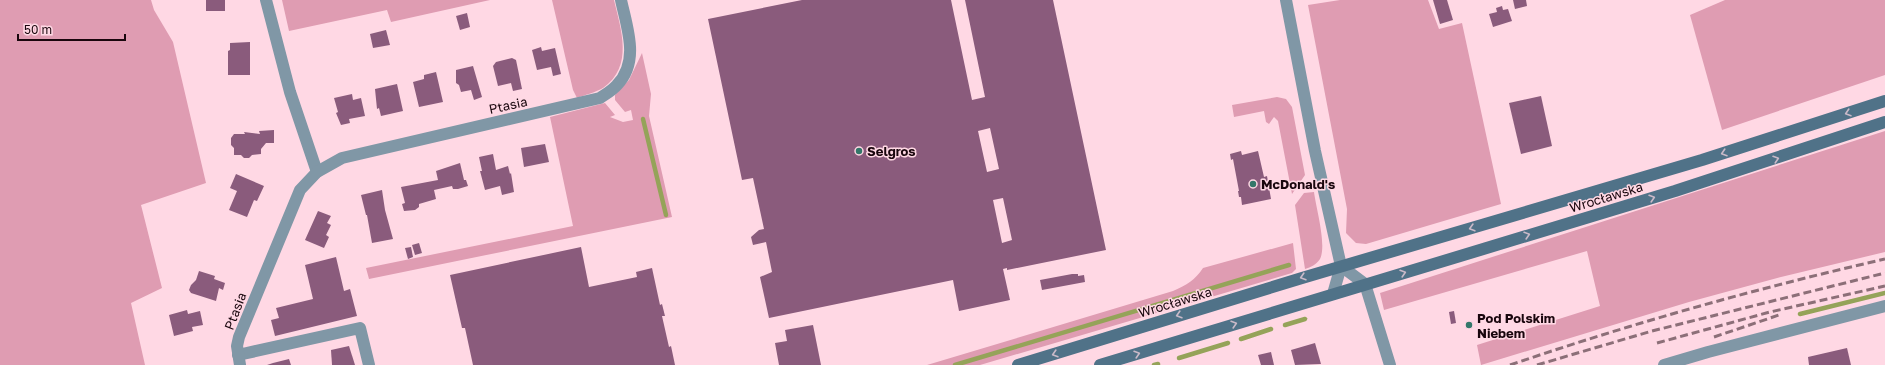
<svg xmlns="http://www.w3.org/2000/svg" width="1885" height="365" viewBox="0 0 1885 365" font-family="'Golos Text',sans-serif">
<rect width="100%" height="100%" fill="#ffd8e4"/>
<g fill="#df9cb2">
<polygon points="0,0 151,0 154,10 173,42 206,183 141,205 162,288 131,303 145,365 0,365"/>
<polygon points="282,0 490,0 391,22 387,10 289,31"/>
<path d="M552,0H614C621,30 634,66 603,88C596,92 585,95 577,98L573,90Z"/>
<polygon points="1340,0 1428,0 1439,29 1462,23 1501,204 1366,244 1356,243 1346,233 1347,209 1308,5"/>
<polygon points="1725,0 1885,0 1885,75 1722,130 1690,15"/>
<polygon points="642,53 651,94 649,116 672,217 369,279 366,268 573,226 550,117 605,103 615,115 610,117 623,122 633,120 631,110 625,112 615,100 615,95 629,80"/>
<polygon points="1277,97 1286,99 1292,107 1305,175 1292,194 1278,121 1274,117 1269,124 1266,122 1264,111 1234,117 1232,105"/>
<polygon points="1885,131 1885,252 1781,277 1689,302 1481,365 1477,345 1600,306 1587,251 1384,310 1380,293"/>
<path d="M1314,192C1316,208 1327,245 1320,259C1316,265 1311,267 1305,269L1295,205L1304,193Z"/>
<path d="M1293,243L1296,269L1292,273L980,365H927L1173,291C1187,285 1195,280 1203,268Z"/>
</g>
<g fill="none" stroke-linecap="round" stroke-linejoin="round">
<g stroke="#95a359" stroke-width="4.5">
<polyline points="643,119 666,215"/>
<polyline points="1800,314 1885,293"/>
<polyline points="1285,325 1305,319"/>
<polyline points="1241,339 1271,329"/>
<polyline points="1179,358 1228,343"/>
<polyline points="955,365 1289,265"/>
<polyline points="1154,365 1158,364"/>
</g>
</g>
<g fill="#8a5b7c" fill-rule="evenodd">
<rect x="206" y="0" width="19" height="11"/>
<path d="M802,0H951L972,100L985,97L965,0H1053L1106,250L1007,270V268L1003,269L1010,300L959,311L953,280L769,318L760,277L772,272L766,242L753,245L751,237L759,230L764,229L753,178L742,180L708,19ZM990,128L999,169L987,172L978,131ZM1003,198L1012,240L1002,243L993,200Z"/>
<polygon points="1433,0 1447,0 1453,20 1440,24"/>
<polygon points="1513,0 1526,0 1527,6 1515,9"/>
<polygon points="1502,6 1503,10 1508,9 1512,21 1493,27 1489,14 1497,12 1496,8"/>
<polygon points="467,13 470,27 460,30 456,16"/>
<polygon points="386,30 390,45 373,48 370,34"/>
<polygon points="250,42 250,75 228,75 228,51 230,50 230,43"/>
<polygon points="541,47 542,51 555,48 561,74 553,76 551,67 537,70 532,50"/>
<polygon points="512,58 516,60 522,89 513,91 511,83 498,86 493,66 496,62"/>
<polygon points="473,66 482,97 474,100 471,90 461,92 459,85 456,83 456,70"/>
<polygon points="436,72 443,102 419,107 413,82 424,79 424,75"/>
<polygon points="397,84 403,111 381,116 379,108 377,109 375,89"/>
<polygon points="352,94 353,100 361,98 365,116 349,119 350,123 341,125 336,113 338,112 334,98"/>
<polygon points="1541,96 1552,146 1521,154 1509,103"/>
<polygon points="274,130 274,143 266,143 261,149 261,154 252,155 249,158 244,158 241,155 234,155 234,148 231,145 231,138 234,134 245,134 244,132 260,134 259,131"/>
<polygon points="545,144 549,162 524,167 521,148"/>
<polygon points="1241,151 1242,155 1258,151 1264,177 1267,176 1271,199 1242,205 1241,197 1239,197 1238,191 1239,191 1233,159 1231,160 1230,154"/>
<polygon points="493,154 496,170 508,166 510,174 511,173 514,192 502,195 500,186 485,190 480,171 482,171 479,157"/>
<polygon points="460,163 464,180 466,180 468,186 458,189 453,189 452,186 434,190 436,199 419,204 419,207 415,210 404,211 402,204 405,203 401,187 438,180 436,171"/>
<polygon points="236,174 264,186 257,201 254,200 247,217 229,210 237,191 230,188"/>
<polygon points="382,190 385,210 393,239 372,243 367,215 366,215 361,195"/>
<polygon points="318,211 331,216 327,223 331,225 326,235 329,237 324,248 305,240"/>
<polygon points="419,243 422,253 415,255 412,245"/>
<polygon points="411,247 413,257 408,259 405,248"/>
<polygon points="581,247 589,287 637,277 636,272 652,268 660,305 662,304 665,316 662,316 669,347 671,346 675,365 473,365 465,328 462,328 450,275"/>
<polygon points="336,257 344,291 350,289 357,316 275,336 271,320 279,318 276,308 313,299 305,265"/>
<polygon points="199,271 215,276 214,279 225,283 223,290 219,288 216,301 191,293 189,290 191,285 196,280"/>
<polygon points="1072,274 1078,274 1078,276 1084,275 1085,282 1042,290 1040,280"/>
<polygon points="187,310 188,314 200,311 203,325 192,327 193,331 174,336 169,315"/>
<polygon points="1454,311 1456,323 1451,324 1449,312"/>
<polygon points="813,325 821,365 779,365 775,343 787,341 785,330"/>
<polygon points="1315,343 1321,364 1295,365 1291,350"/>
<polygon points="349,346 355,365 332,365 331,350"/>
<polygon points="1847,348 1851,365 1809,365 1808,357"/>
<polygon points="1271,352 1274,365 1261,365 1258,355"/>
<polygon points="289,359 291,365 267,365 273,363"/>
</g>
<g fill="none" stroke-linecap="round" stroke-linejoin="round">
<g stroke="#8097a6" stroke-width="12">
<polyline points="266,0 290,92 317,172"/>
<polyline points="1286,0 1315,151 1341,266 1333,294"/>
<polyline points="1341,266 1365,284 1390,365"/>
<polyline points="238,355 360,328 369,365"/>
<path d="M240,365L237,346L239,337L300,190L317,172L342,158L600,98C606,94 613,90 617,85C640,61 627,28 621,0"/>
<polyline points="1664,365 1708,352 1885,306"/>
</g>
<g stroke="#507288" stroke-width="12">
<polyline points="1018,365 1302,278 1702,160 1885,101"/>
<polyline points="1100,365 1675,191 1885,122"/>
</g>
<g stroke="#8c6f78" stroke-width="3" stroke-dasharray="8 4" stroke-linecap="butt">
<polyline points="1714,337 1779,315"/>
<polyline points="1657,343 1770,312 1885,286"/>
<path d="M1510,365C1633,323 1758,288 1885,259"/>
<polyline points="1537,365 1652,331 1885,273"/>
</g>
</g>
<defs><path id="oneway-chevron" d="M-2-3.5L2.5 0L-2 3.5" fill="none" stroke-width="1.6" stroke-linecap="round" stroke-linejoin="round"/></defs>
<g stroke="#cab9c8">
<use href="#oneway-chevron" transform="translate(1848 113) rotate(162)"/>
<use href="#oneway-chevron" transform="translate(1724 153) rotate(162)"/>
<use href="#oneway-chevron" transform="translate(1776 159) rotate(-18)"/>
<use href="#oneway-chevron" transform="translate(1652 198) rotate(-17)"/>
<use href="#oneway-chevron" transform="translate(1472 228) rotate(164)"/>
<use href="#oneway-chevron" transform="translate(1527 235) rotate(-17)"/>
<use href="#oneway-chevron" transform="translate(1403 273) rotate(-17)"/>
<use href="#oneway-chevron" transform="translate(1303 277) rotate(163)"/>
<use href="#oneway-chevron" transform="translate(1179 315) rotate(163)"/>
<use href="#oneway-chevron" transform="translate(1234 324) rotate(-17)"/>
<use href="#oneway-chevron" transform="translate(1055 354) rotate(163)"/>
<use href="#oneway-chevron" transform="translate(1137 354) rotate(-17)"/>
</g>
<g fill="#34776a" stroke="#ffd8e4" stroke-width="1.5">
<circle cx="859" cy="151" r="4"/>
<circle cx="1253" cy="184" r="4"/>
<circle cx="1469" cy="325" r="4"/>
</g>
<g text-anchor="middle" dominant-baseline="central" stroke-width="3" stroke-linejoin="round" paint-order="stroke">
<g font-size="13" fill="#19060d" stroke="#ffd8e4">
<text transform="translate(508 105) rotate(-12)">Ptasia</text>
<text transform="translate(1606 197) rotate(-17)">Wrocławska</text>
<text transform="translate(1175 302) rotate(-17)">Wrocławska</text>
<text transform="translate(235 311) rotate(-69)">Ptasia</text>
</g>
<g font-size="13" font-weight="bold" fill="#19060d" stroke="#ffd8e4" text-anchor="start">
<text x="867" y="151">Selgros</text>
<text x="1261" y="184">McDonald's</text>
<text x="1477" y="318">Pod Polskim<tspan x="1477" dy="15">Niebem</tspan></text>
</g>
</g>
<path d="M18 34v6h107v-6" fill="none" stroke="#19060d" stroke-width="2"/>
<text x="24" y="34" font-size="12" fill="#19060d" stroke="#ffd8e4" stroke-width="3" paint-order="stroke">50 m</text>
</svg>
